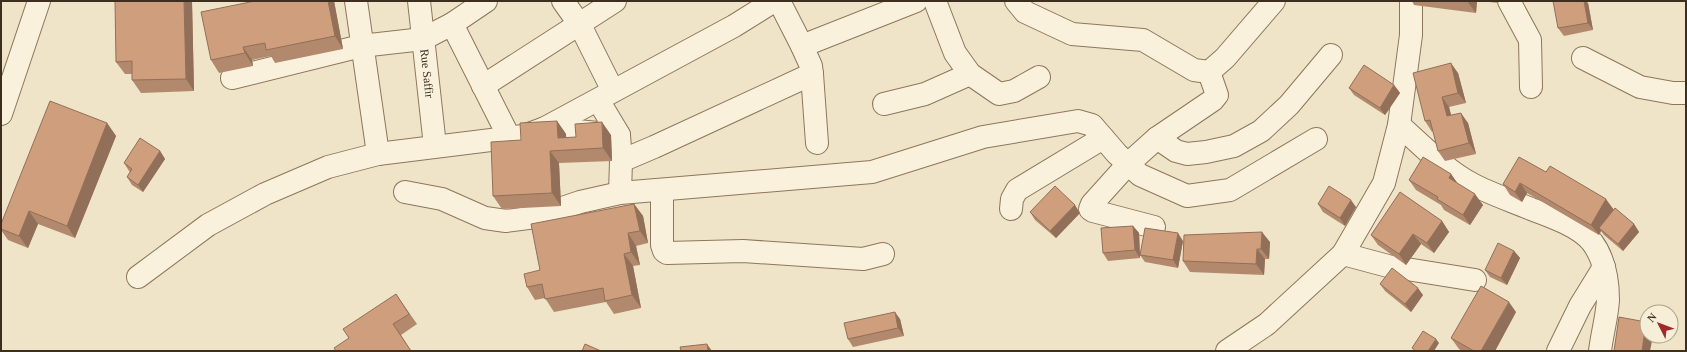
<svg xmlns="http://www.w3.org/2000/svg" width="1687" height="352" viewBox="0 0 1687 352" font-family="Georgia,serif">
<rect width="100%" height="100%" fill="#f0e4c8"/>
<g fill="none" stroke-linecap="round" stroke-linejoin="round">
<defs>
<g id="minor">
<polyline points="356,1 378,154"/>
<path id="s1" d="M419,1L435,146"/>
<polyline points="563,1 580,25 613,91"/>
<polyline points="779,1 802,46"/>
<polyline points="935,1 955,53 970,74 999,94 1014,91 1039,77"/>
<polyline points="1016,1 1025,12 1072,34 1143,40 1194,70 1209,72 1225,58 1274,1"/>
<polyline points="1509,1 1530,40 1531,87"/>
<polyline points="452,24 509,137"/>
<polyline points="1583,58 1640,87 1673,93 1686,93"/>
<polyline points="812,74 817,143"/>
<polyline points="232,78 361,46 423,39 452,24 486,1"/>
<polyline points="483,86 615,1"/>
<polyline points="598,100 619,135 621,161 620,193"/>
<polyline points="884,104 925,94 970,74"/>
<polyline points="1,114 39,1"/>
<path d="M1399,125C1423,146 1444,169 1472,184C1491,194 1512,201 1531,209C1550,216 1579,226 1592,242C1604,258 1608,280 1608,300C1607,317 1602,334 1600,351"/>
<polyline points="545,128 734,26 774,1"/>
<polyline points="1157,138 1176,151 1187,154 1206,152 1234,146 1261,131 1289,105 1331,55"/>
<polyline points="621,161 654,147 812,74 811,66 802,46 916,1"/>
<polyline points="662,190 662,245 664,251 667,253 743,251 863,259 883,254"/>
<polyline points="405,192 442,199 485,218 506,221 536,217 580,202 620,193 872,172 983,137 1078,121 1092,125 1117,154 1140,175 1187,196 1230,190 1316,139"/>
<polyline points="1011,209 1012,199 1017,190 1103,138"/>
<polyline points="1154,227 1093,211 1090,209 1092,204 1128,164 1157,138 1213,100 1217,95 1209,72"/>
<polyline points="1343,254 1388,266 1475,280"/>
<polyline points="138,277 208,225 265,194 328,167 378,154 523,136 545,128 619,135"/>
<polyline points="1227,351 1267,324 1343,254 1384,183 1399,125 1411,35 1411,1"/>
<polyline points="1558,351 1580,306 1604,267"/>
</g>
</defs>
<use href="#minor" stroke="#8d765c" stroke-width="24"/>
<use href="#minor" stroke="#faf1dc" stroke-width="22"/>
</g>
<g fill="#b2896c">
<polygon points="192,1 194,91 141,93 132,80 132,74 125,74 116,62"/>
<polygon points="334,1 343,49 275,63 271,56 252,60 253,66 219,73 211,60"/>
<polygon points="1412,1 1477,1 1476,13 1414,5"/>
<polygon points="1480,1 1499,1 1498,3"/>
<polygon points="1588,3 1593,30 1564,36 1558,28"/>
<polygon points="1458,73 1466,103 1449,107 1451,115 1468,123 1476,154 1445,161 1438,151 1433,131 1432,132 1425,121"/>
<polygon points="1394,85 1400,93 1385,115 1354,95 1349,88"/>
<polygon points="557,121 566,134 566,138 611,135 612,161 559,163 561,206 502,209 493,196 521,140"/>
<polygon points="107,123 116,136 75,238 38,224 28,248 8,240 1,230 1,224"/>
<polygon points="160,151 165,159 143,192 132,185 127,177 130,172 129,171 124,163"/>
<polygon points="1546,172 1613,209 1634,224 1639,232 1623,251 1604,235 1601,231 1599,235 1527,193 1522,202 1510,195 1503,184"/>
<polygon points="1451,174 1458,184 1483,205 1470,225 1444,210 1441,205 1416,190 1409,180"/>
<polygon points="634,204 643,216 648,243 636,246 640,265 633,266 641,308 614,314 606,302 554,312 545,298 535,300 527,287 540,270"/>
<polygon points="1318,204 1356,207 1345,226 1323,212"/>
<polygon points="1030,212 1080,213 1056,238 1035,220"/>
<polygon points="1442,221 1449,232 1434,253 1421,244 1406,265 1378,245 1371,235"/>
<polygon points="1133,226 1139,233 1140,254 1183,241 1178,268 1145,262 1140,255 1140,258 1108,261 1103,253"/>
<polygon points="1270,242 1269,259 1265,259 1264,275 1190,272 1183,261"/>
<polygon points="1514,251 1520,258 1507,285 1490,277 1485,270"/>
<polygon points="1380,284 1423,295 1411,312 1385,291"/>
<polygon points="396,294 417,324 401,335 411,351 336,351"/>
<polygon points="1516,312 1495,351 1462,351 1459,349 1451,338"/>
<polygon points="900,319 904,336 853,347 848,339"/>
</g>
<g fill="#916f58">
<polygon points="184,1 192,1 194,91 186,79"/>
<polygon points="328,1 334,1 343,49 335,36"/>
<polygon points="1467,1 1477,1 1476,13"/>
<polygon points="1584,1 1586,1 1588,3 1593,30 1588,23"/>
<polygon points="243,47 252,60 253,66 245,53"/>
<polygon points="1451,63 1458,73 1466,103 1458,93"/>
<polygon points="1394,85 1400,93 1385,115 1380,108"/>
<polygon points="1442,97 1449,107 1454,127 1447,116"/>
<polygon points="1461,113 1468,123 1476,154 1469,143"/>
<polygon points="557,121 566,134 567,151 558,138"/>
<polygon points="602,122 611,135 612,161 603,148"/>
<polygon points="107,123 116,136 75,238 67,226"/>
<polygon points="160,151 165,159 143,192 138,185"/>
<polygon points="550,151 559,163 561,206 552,193"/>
<polygon points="1451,174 1458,184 1449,178"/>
<polygon points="1520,183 1527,193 1522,202 1515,192"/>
<polygon points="1475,194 1483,205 1470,225 1463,215"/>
<polygon points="1606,199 1614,210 1599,228 1601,231 1599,235 1591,225"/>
<polygon points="1351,200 1356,207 1345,226 1340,218"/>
<polygon points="634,204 643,216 648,243 640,231"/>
<polygon points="1075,205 1080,213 1056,238 1050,231"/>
<polygon points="29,211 38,224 28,248 19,236"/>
<polygon points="1442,221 1449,232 1434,253 1427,243"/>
<polygon points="1634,224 1639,232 1623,251 1618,244"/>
<polygon points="1133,226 1139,233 1140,258 1135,250"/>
<polygon points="1262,232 1270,242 1269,259 1261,249"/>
<polygon points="628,233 636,246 640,265 631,252"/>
<polygon points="1178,233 1183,241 1178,268 1173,260"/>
<polygon points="1413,234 1421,244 1406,265 1399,254"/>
<polygon points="1257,249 1265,259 1264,275 1256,264"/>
<polygon points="1514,251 1520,258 1507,285 1501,278"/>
<polygon points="624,254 633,266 641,308 632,295"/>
<polygon points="1418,288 1423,295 1411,312 1405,304"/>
<polygon points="1509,302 1516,312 1495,351 1481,351"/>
<polygon points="895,312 900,319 904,336 898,328"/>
<polygon points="1646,322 1647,323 1647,336 1653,336 1650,351 1642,351"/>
<polygon points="1436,339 1439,343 1434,351 1428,351"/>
<polygon points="707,344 712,351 708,351"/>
</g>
<g fill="#cf9f7d" stroke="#916f58">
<polygon points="115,1 184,1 186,79 132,80 132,61 116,62"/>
<polygon points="255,1 328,1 335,36 266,50 265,43 243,47 245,53 211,60 201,12"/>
<polygon points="1553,1 1584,1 1588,23 1558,28"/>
<polygon points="1451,63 1458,93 1442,97 1447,116 1461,113 1469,143 1438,151 1430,120 1425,121 1413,73"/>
<polygon points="1364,65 1394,85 1380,108 1349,88"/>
<polygon points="50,101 107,123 67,226 29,211 19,236 1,229 1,224"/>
<polygon points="557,121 558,138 576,137 575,124 602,122 603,148 550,151 552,193 493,196 491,142 521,140 520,123"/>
<polygon points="140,138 160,151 138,185 127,177 132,169 124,163"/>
<polygon points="1423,157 1451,174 1449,178 1475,194 1463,215 1437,199 1438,197 1409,180"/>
<polygon points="1519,157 1546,172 1550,166 1606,199 1591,225 1520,183 1515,192 1503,184"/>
<polygon points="1055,186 1075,205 1050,231 1030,212"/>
<polygon points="1329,186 1351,200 1340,218 1318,204"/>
<polygon points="1400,192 1442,221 1427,243 1413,234 1399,254 1371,235"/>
<polygon points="634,204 640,231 628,233 631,252 624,254 632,295 605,301 603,288 545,299 542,284 527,287 524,274 540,270 531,224"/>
<polygon points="1615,208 1634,224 1618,244 1599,228"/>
<polygon points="1133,226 1135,250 1103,253 1101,228"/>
<polygon points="1145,228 1178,233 1173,260 1140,255"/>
<polygon points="1262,232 1261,249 1257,249 1256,264 1183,261 1184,235"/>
<polygon points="1498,243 1514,251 1501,278 1485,270"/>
<polygon points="1392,268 1418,288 1405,304 1380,284"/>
<polygon points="1481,286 1509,302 1481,351 1474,351 1451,338"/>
<polygon points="396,294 409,314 393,324 411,351 336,351 334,348 349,338 343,329"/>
<polygon points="895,312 898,328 848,339 844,323"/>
<polygon points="1619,317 1646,322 1642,351 1614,351"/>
<polygon points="1423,331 1436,339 1428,351 1416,351 1412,348"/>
<polygon points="585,344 601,351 582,351"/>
<polygon points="707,344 708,351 681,351 680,347"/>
</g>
<g text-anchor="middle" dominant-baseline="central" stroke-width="3" stroke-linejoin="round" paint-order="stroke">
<g font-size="12" fill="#3d2e20" stroke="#f7eed8">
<text stroke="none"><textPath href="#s1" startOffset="73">Rue Saffir</textPath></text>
</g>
</g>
<rect width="1687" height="352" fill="none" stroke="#3d2e20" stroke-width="4"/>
<g transform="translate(1659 324) rotate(312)"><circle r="19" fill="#f7eed8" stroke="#ada18e"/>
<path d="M0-3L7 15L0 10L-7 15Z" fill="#9e2a2b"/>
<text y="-6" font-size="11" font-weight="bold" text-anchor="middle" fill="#3d2e20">N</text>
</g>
</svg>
